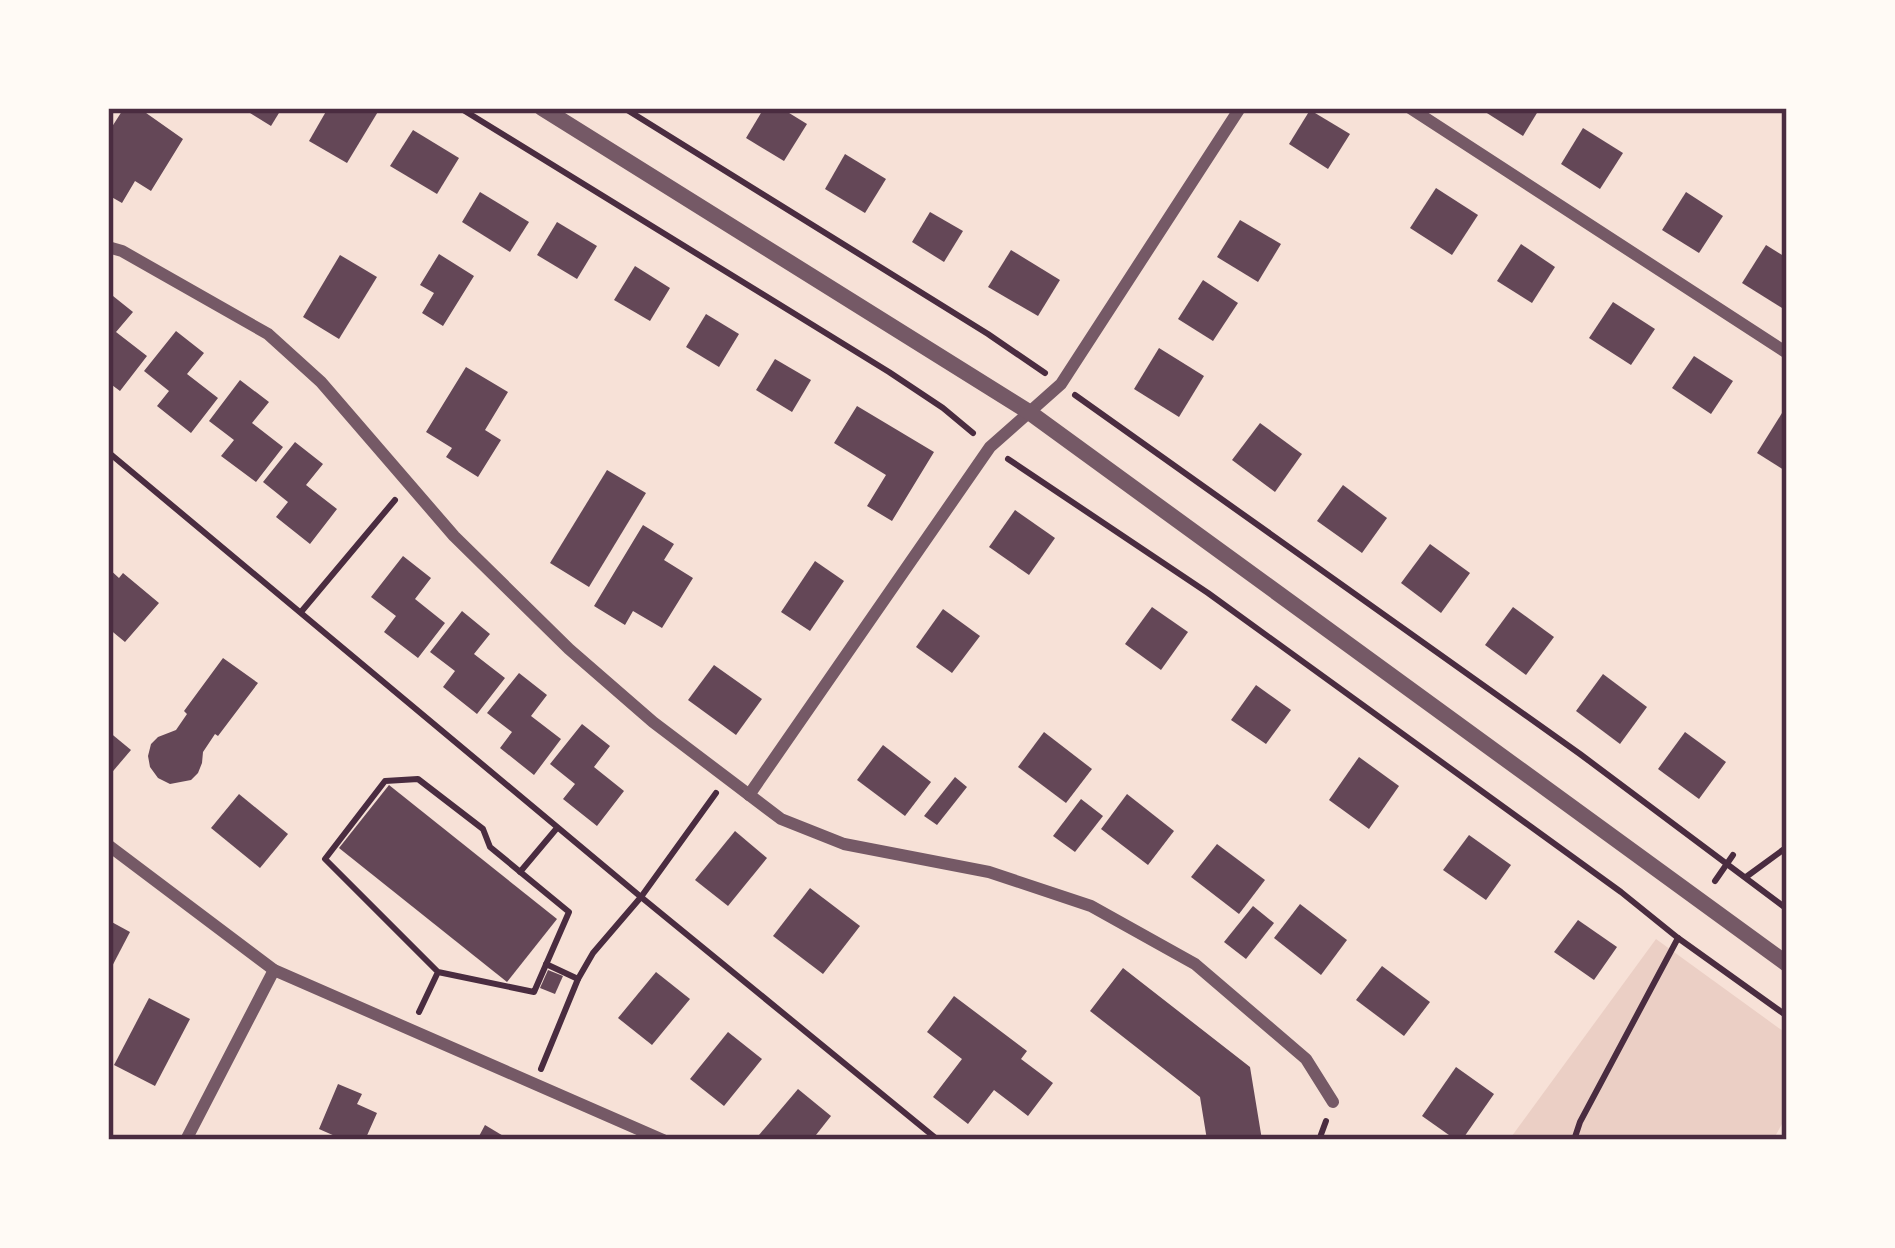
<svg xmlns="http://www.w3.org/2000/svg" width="1895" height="1248" viewBox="0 0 1895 1248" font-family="'Playfair Display',serif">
<rect width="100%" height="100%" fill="#f7e1d7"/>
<polygon fill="#ebcfc5" points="1656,939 1787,1034 1787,1115 1773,1140 1509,1140"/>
<g fill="#644757">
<polygon points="124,108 139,108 183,139 151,191 135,181 122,203 108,195 108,133"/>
<polygon points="242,108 282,108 271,126"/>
<polygon points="328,108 375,108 379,110 347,163 309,141"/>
<polygon points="764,108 781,108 807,124 784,161 746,138"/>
<polygon points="1479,108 1540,108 1523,136"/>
<polygon points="1310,110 1350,134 1328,169 1289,144"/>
<polygon points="1583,128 1623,153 1600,189 1561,164"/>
<polygon points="413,130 459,158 437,194 390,166"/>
<polygon points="845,154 886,179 865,213 825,189"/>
<polygon points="1436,188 1478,215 1452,255 1410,228"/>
<polygon points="480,192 529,222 510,252 462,222"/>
<polygon points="1686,192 1723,216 1699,253 1662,230"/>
<polygon points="930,212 963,231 944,262 912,242"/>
<polygon points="1240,220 1281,244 1258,282 1217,257"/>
<polygon points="557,222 597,246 577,279 537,255"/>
<polygon points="1521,244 1555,267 1532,303 1497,281"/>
<polygon points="1766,245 1787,258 1787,311 1742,283"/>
<polygon points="1011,250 1060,280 1038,316 988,287"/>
<polygon points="439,254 474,276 443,326 422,313 434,293 420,285"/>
<polygon points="340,255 377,277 339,339 303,317"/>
<polygon points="635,266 670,288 650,321 614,300"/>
<polygon points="1203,280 1238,303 1213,341 1178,319"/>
<polygon points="108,292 133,312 116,332 147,356 120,391 108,382"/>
<polygon points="1613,302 1655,329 1631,365 1589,338"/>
<polygon points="706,314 739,334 719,367 686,347"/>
<polygon points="176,331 204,353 187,374 218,398 191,433 157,406 169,391 144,371"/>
<polygon points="1159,348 1204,376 1179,417 1134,389"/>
<polygon points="1694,356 1733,381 1711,414 1672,388"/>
<polygon points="775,359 811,380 792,412 756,390"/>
<polygon points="466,367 508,392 485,430 501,440 478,477 446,457 452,448 426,432"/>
<polygon points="240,380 269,402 252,423 283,447 256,482 221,456 234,440 209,421"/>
<polygon points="857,406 934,452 892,521 867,506 886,475 834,443"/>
<polygon points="1782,413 1787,416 1787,472 1757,453"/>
<polygon points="1260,423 1302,454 1275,492 1232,460"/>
<polygon points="295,442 323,464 306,485 337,509 310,544 276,517 288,502 263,482"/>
<polygon points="607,470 646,493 589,587 550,563"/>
<polygon points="1343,485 1387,518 1362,553 1317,521"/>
<polygon points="1015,510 1055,538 1029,575 989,547"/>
<polygon points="643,525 674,544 664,560 693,578 662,628 633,611 625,625 594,606"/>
<polygon points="1430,544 1470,573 1441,613 1401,583"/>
<polygon points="403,556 431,578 415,599 445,623 418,658 384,632 396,616 371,597"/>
<polygon points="815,561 844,581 810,631 781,612"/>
<polygon points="108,568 119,578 123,573 159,603 125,642 108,628"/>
<polygon points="1152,607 1188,632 1161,670 1125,644"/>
<polygon points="1513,607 1554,637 1526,675 1485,645"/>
<polygon points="943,609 980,636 952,673 916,647"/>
<polygon points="462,611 490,634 474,654 505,678 477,714 443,687 455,671 430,652"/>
<polygon points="223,658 258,683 218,736 215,734 203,752 202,763 198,773 191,780 170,784 158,778 150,767 148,756 151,744 158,737 176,730 187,714 184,711"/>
<polygon points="714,665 762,699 736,735 688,700"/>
<polygon points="519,673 547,695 531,716 561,739 534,775 500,748 512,732 487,713"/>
<polygon points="1603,674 1647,707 1620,744 1576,711"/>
<polygon points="1256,685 1291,710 1266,744 1231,720"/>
<polygon points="582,724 610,746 594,767 624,791 597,826 563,799 575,784 550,764"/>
<polygon points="108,731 131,750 108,777"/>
<polygon points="1044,732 1092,769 1066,803 1018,767"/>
<polygon points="1685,732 1726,762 1699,799 1658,769"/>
<polygon points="883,745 931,782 905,816 857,780"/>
<polygon points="1359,757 1399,786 1369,829 1329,800"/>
<polygon points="955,777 967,787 937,825 924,816"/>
<polygon points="389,785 557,919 507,982 339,848"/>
<polygon points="239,794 288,834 260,868 211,828"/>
<polygon points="1127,794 1174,831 1148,865 1101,829"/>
<polygon points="1081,799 1103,816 1075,852 1053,836"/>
<polygon points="735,831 767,858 728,906 695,880"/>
<polygon points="1469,835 1511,865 1486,900 1443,870"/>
<polygon points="1217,844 1265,880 1239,914 1191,877"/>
<polygon points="810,888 860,926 823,974 773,936"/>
<polygon points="1300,904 1347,940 1321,975 1274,938"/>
<polygon points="1253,906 1274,923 1246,959 1224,942"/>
<polygon points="108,920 130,932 108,974"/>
<polygon points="1578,920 1617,947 1594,980 1554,952"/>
<polygon points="1382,966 1430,1002 1404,1036 1356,1000"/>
<polygon points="1123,968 1250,1067 1262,1140 1207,1140 1200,1097 1090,1011"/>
<polygon points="548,970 563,976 555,994 540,988"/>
<polygon points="656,972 690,999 652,1045 618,1018"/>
<polygon points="954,996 1027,1051 1021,1059 1053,1083 1028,1116 994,1090 968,1124 933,1097 962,1059 927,1032"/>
<polygon points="149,998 190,1019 155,1086 114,1065"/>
<polygon points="728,1032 762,1059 724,1106 690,1079"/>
<polygon points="1456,1067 1494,1094 1462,1140 1456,1140 1422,1116"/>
<polygon points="338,1084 362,1094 357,1104 377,1113 365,1140 344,1140 319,1129"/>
<polygon points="798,1089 831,1116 812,1140 766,1140 759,1135"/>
<polygon points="485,1125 510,1140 477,1140"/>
</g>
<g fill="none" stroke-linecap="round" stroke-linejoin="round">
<g stroke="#4a2c40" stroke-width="6">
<polyline points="460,108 889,372 943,408 973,433"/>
<polyline points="624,108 988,334 1045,373"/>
<polyline points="1075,395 1580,754 1787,909"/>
<polyline points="108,452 641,897 938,1140"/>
<polyline points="1008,459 1208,593 1621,892 1678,938 1787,1016"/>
<polyline points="301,612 395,500"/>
<polyline points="520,872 557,828"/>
<polyline points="1746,877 1787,847"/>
<polyline points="1715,881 1733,855"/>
<polyline points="546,964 578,979"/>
<polyline points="419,1012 438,972 325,859 385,781 418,779 483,829 490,847 569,912 534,992 438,972"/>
<polyline points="541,1069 578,979 593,953 641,897 716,793"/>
<polyline points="1319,1140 1326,1121"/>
<polyline points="1574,1140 1580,1122 1678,938"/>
</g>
<g stroke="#755966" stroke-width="12">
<polyline points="1410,108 1787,353"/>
<polyline points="108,247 122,251 268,334 321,382 454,536 569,649 653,722 781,819 844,844 989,872 1091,906 1195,964 1306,1059 1333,1102"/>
<polyline points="749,795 990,447 1061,384 1240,108"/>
<polyline points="108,845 274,970 663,1140"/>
<polyline points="186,1140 274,970"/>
</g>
<polyline stroke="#755966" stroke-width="16" points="542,108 1029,412 1787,964"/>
</g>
<rect width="1895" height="1248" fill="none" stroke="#fffaf5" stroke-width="222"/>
<rect x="111" y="111" width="1673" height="1026" fill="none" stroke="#4a2c40" stroke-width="4.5"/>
</svg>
